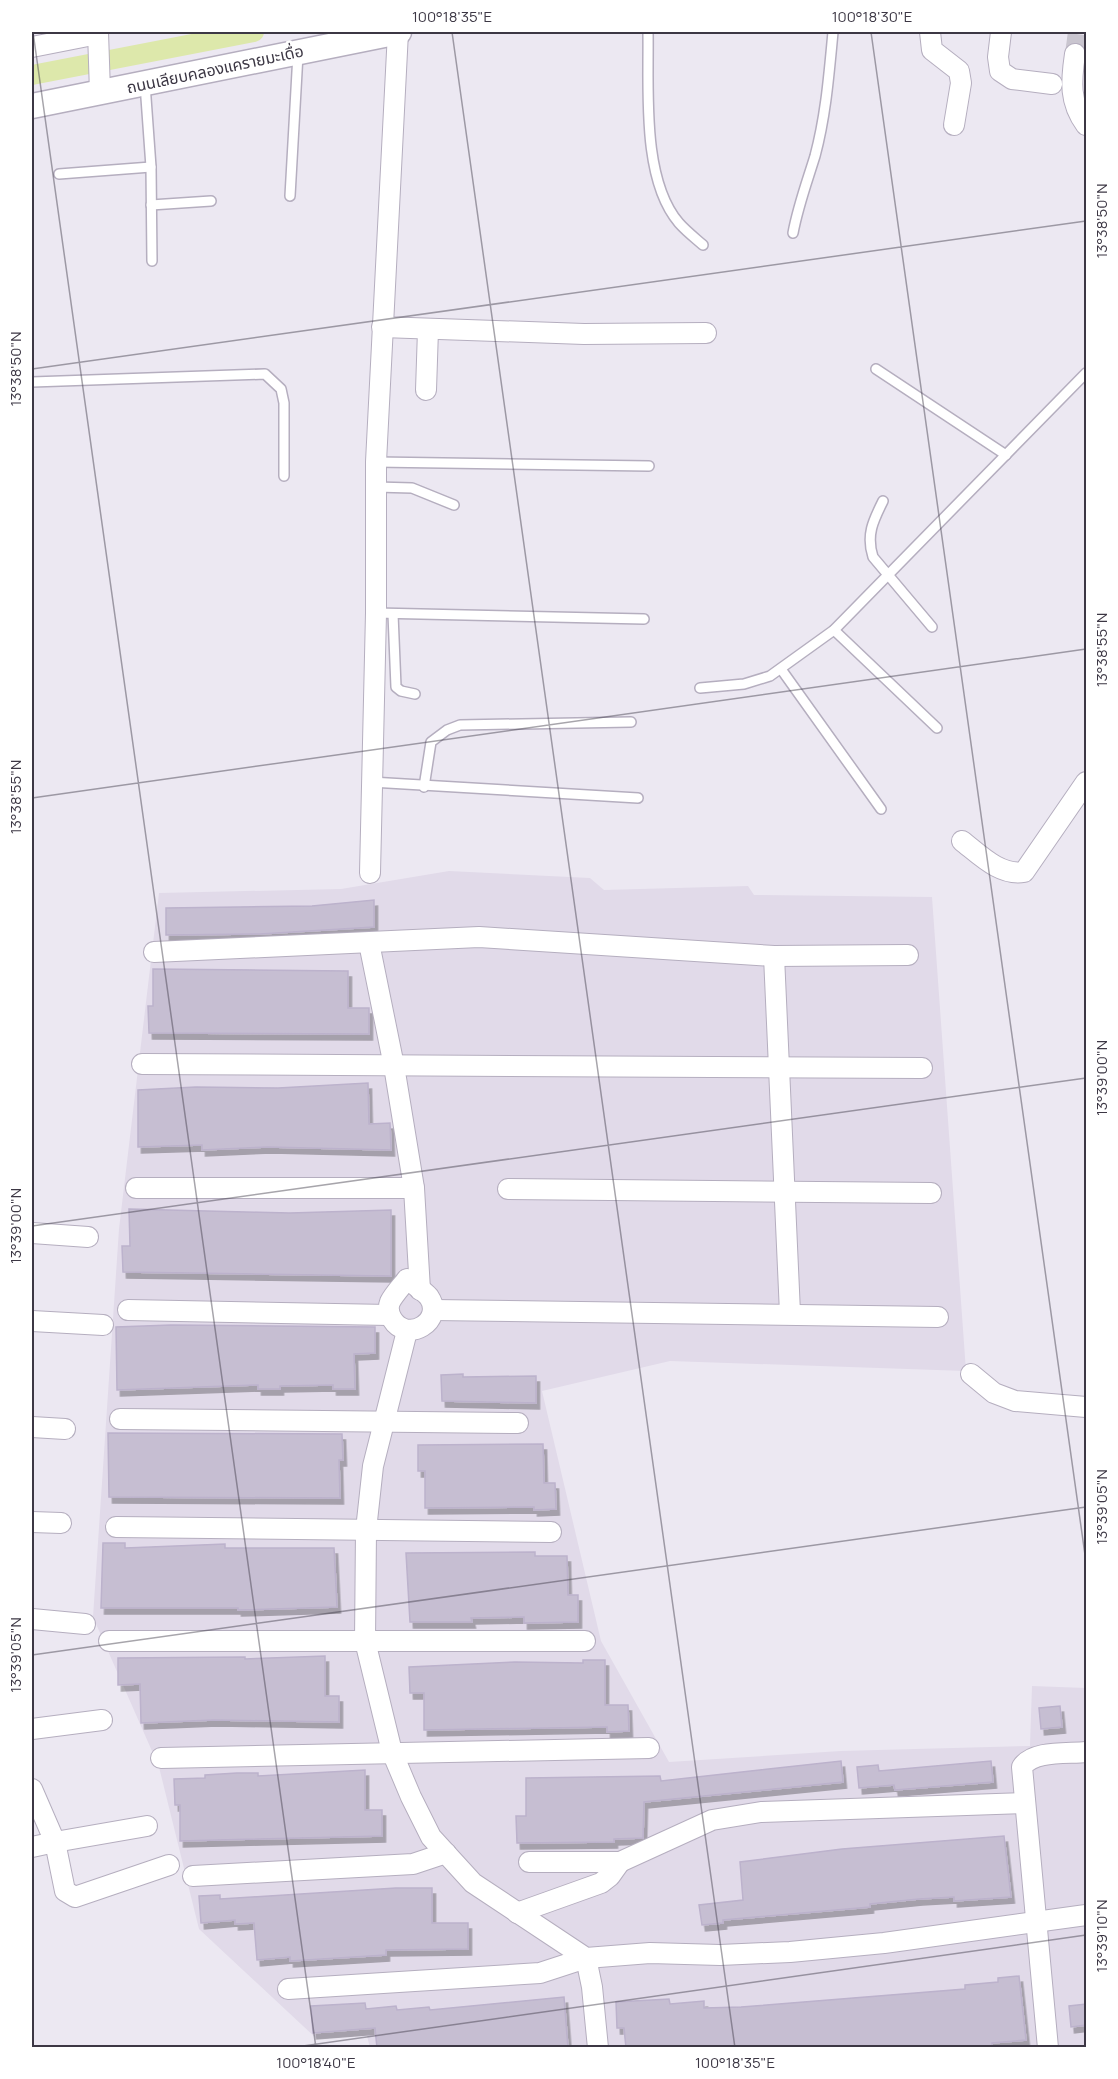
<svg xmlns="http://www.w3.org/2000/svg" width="1118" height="2079" viewBox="0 0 1118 2079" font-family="Manrope,'Noto Sans Thai',sans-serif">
<defs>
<filter id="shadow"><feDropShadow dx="3.5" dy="6" stdDeviation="0" flood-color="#0004"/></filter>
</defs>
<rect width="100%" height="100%" fill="#ece8f2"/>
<polygon fill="#e1dae9" points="449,871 590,878 604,890 748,886 754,895 932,897 966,1371 670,1361 542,1391 601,1641 669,1762 841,1751 1030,1746 1032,1686 1086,1688 1086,2047 370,2048 367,2036 317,2039 199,1929 159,1767 93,1617 119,1229 159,893 341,889"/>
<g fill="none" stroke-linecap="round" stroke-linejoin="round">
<polyline stroke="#dde8ab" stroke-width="20" points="32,75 254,32"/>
</g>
<g fill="#c6bed2" stroke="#bcb2cc" stroke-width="1.5" filter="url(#shadow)">
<polygon points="374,900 374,927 260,934 166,935 166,908 312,906"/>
<polygon points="153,969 348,971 348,1008 369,1008 369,1034 149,1033 148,1006 153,1006"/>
<polygon points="368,1083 369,1124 390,1123 391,1150 268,1147 202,1150 202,1145 138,1147 138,1090 196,1087 278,1088"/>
<polygon points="129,1209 290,1213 391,1210 391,1276 123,1272 122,1246 130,1246"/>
<polygon points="171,1325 375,1327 375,1353 354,1354 355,1389 333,1389 333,1385 280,1386 280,1389 258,1389 258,1385 117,1390 116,1327"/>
<polygon points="463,1374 463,1377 536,1376 536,1403 442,1401 441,1375"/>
<polygon points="108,1433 342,1434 343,1460 339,1460 340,1498 109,1497"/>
<polygon points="543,1444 544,1483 555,1483 556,1509 534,1510 534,1507 425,1508 425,1471 418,1471 418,1445"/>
<polygon points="103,1543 125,1543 125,1548 225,1544 225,1548 334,1548 337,1607 238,1610 238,1608 101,1608"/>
<polygon points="535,1552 535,1556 567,1556 568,1595 578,1595 578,1622 524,1623 524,1617 471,1618 472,1622 410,1622 406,1553"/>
<polygon points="325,1656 325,1696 339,1696 339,1722 214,1720 141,1723 140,1684 118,1685 118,1658 245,1657 245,1659"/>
<polygon points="583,1660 605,1660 605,1705 628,1705 629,1731 607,1732 607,1727 424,1730 424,1693 410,1693 409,1667 515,1662 583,1663"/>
<polygon points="1060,1706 1062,1727 1041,1729 1039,1708"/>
<polygon points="841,1761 843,1782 644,1802 643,1838 614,1839 614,1842 517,1843 516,1816 526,1816 526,1778 660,1776 661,1781"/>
<polygon points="991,1761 993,1782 895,1790 894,1785 859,1788 857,1767 878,1765 879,1771"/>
<polygon points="365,1770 365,1810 382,1810 382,1836 180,1841 180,1805 175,1805 174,1779 205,1778 205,1775 237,1773 258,1773 258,1776"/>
<polygon points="1004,1836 1011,1897 954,1901 954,1897 919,1899 870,1904 870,1907 723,1920 723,1923 702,1925 699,1905 743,1900 740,1862 842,1849"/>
<polygon points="396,1888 432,1888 432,1923 468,1923 468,1949 386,1950 386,1955 290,1961 290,1957 257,1960 254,1923 235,1924 235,1920 201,1923 199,1896 220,1895 220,1899"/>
<polygon points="1019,1976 1026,2040 992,2043 992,2048 626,2048 624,2028 617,2028 616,2002 669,1999 670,2004 704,2001 704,2008 741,2007 965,1989 965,1985 998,1982 998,1978"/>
<polygon points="564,1997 568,2048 377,2048 375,2028 313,2033 311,2006 365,2003 366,2009 396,2006 397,2010 429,2007 430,2010"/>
<polygon points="1086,2004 1086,2025 1071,2027 1069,2006"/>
</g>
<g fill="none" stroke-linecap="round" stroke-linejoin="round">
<polyline stroke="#c9c5cf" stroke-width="20" stroke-dasharray="20 10" stroke-linecap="butt" points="1075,54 1078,32"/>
<defs>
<g id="service">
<path d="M648,32C649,87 641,179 679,223C686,231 695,238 703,245"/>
<polyline points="145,84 151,167 152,261"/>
<polyline points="59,174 151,167"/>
<polyline points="290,196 298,54"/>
<polyline points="151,205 211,201"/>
<path d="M793,233C798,206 807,182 815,156C826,115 829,74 833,32"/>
<polyline points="876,369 1006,455"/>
<polyline points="32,382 265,374 281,389 284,403 284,476"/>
<polyline points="376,462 649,466"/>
<polyline points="376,487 412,488 454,505"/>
<path d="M883,501C873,521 866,535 873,557L932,627"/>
<polyline points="376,613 644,619"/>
<polyline points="393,614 396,687 401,691 415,694"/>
<polyline points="834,630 937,728"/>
<polyline points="781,669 881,809"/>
<polyline points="700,688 744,684 770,676 834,630 1086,373"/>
<polyline points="371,782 638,798"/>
<polyline points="424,787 431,742 447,730 460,725 631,722"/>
</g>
<g id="minor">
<polyline points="98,32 100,92"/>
<polyline points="930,32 932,50 959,71 961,83 954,125"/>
<polyline points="1001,32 998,57 1000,71 1012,79 1052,84"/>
<polyline points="32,47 98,34"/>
<path d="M1075,54C1071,81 1069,102 1086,125"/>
<polyline points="382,327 584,334 706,333"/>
<polyline points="426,390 428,330"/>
<path d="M962,841C980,855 1000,876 1024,872L1086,782"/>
<polyline points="370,873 376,613 376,462 398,32"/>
<polyline points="369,943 394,1066 414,1188 420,1290"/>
<polyline points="154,952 479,937 774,956 908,955"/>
<polyline points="774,956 790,1313"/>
<polyline points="142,1064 922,1068"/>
<polyline points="136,1188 414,1188"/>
<polyline points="508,1189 931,1193"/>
<polyline points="32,1233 88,1237"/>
<path d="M407,1279C414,1285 423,1290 429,1297C445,1321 407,1344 392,1319C389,1314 388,1307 390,1302C394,1294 402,1286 407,1279Z"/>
<polyline points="128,1310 389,1315"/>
<polyline points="433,1310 938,1317"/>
<polyline points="32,1321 103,1325"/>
<polyline points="407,1331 373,1466 366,1530 365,1641 392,1752 411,1797 431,1837 473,1883 586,1958 650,1953 720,1955 790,1952 884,1943 1086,1915"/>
<polyline points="971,1374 994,1393 1015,1401 1086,1407"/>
<polyline points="120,1419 518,1423"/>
<polyline points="32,1427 65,1429"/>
<polyline points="32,1522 61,1523"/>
<polyline points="116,1527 551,1532"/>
<polyline points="32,1619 85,1624"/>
<polyline points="109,1641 585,1641"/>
<polyline points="32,1729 102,1720"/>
<polyline points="161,1758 649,1748"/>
<polyline points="32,1789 55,1842 32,1847"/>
<polyline points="147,1826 55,1842 65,1891 75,1897 169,1865"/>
<polyline points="529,1862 620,1862 712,1820 761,1812 1024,1803"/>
<polyline points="193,1876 413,1864 446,1853"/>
<polyline points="517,1913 601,1883 610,1876 620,1862"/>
<polyline points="288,1989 540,1973 586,1958 592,1987 598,2048"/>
<path d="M1048,2048L1022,1767C1033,1750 1067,1754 1086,1752"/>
</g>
<polyline id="tertiary" points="32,106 399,32"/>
</defs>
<use href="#service" stroke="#b5aebf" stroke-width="12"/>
<use href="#minor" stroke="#b5aebf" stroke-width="22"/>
<use href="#tertiary" stroke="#b5aebf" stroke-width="27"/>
<use href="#service" stroke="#fff" stroke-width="9"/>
<use href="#minor" stroke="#fff" stroke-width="20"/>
<use href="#tertiary" stroke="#fff" stroke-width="24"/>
</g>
<path fill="none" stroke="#3c3744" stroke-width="1.5" stroke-opacity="0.45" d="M33,32L316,2048M452,32L735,2048M871,32L1086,1562M32,369L1086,221M32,798L1086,649M32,1226L1086,1078M32,1655L1086,1507M289,2048L1086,1935"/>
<g text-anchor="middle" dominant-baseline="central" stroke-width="5" stroke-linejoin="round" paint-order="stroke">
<g font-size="16" fill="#3c3744" stroke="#fff">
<text transform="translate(215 69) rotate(-12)">ถนนเลียบคลองแครายมะเดื่อ</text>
</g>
</g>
<rect width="1118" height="2079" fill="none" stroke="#ffffff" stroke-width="66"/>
<rect x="33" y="33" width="1052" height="2013" fill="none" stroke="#3c3744" stroke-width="2"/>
<g font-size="15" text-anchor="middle" fill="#3c3744">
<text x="452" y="22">100°18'35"E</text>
<text x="872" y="22">100°18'30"E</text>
<text transform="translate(1102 221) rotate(-90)" y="5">13°38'50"N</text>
<text transform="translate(16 369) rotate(-90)" y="5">13°38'50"N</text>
<text transform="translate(1102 650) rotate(-90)" y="5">13°38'55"N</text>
<text transform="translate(16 797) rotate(-90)" y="5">13°38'55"N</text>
<text transform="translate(1102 1078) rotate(-90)" y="5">13°39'00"N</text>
<text transform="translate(16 1226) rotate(-90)" y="5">13°39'00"N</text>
<text transform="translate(1102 1507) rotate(-90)" y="5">13°39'05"N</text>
<text transform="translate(16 1655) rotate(-90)" y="5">13°39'05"N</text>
<text transform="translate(1102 1936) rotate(-90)" y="5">13°39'10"N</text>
<text x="316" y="2068">100°18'40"E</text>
<text x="735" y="2068">100°18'35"E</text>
</g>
</svg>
